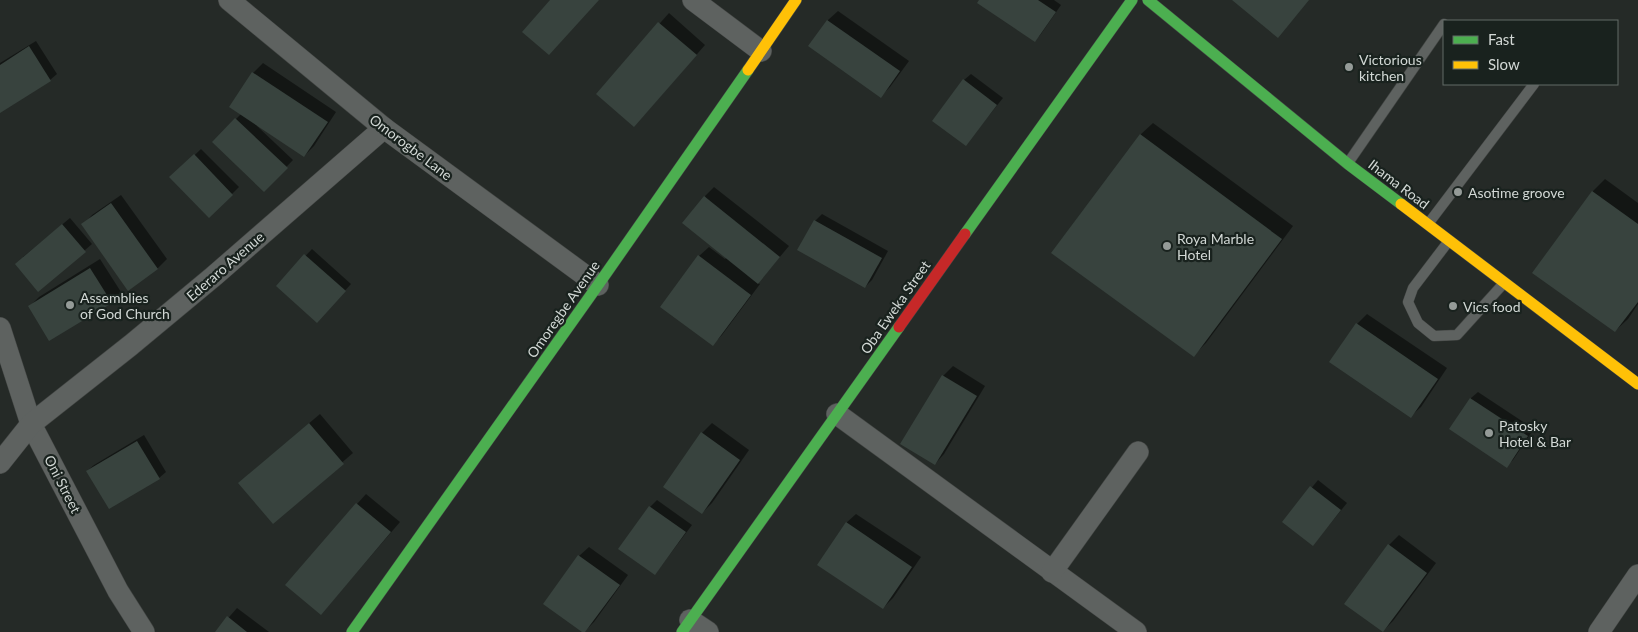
<svg xmlns="http://www.w3.org/2000/svg" width="1638" height="632" viewBox="0 0 1638 632" font-family="Lato,sans-serif">
<rect width="100%" height="100%" fill="#252a27"/>
<g fill="#0007">
<polygon points="981,0 1054,0 1061,5 1041,34 1035,41"/>
<polygon points="838,11 909,61 890,87 881,96 810,46 828,20"/>
<polygon points="669,13 705,45 644,115 597,94"/>
<polygon points="36,41 57,74 50,80 0,111 0,63"/>
<polygon points="263,63 336,112 314,146 304,156 258,125 257,126 293,160 264,190 213,142 241,114 230,107 253,73"/>
<polygon points="971,74 1003,98 966,144 964,80"/>
<polygon points="1153,123 1293,226 1206,343 1193,356 1140,135"/>
<polygon points="201,149 239,187 209,217 171,178"/>
<polygon points="1605,179 1638,203 1638,304 1628,319 1615,331 1534,272 1593,191"/>
<polygon points="714,187 789,246 758,283 760,284 722,335 713,344 699,256 709,247 725,259 727,257 705,196"/>
<polygon points="121,195 167,259 158,268 129,289 83,225 92,215"/>
<polygon points="822,214 888,251 872,280 865,287 815,221"/>
<polygon points="70,218 92,244 39,290 23,257"/>
<polygon points="312,249 351,284 323,315 277,286"/>
<polygon points="100,259 121,292 111,302 29,307 39,297"/>
<polygon points="1367,314 1447,368 1421,407 1411,416 1357,324"/>
<polygon points="953,366 985,386 944,454 935,464 943,376"/>
<polygon points="1478,392 1534,429 1513,460 1506,466 1451,429 1471,398"/>
<polygon points="320,414 353,453 273,522 249,474"/>
<polygon points="712,423 749,450 712,503 702,513 702,433"/>
<polygon points="144,435 166,472 159,478 87,471 94,465"/>
<polygon points="1318,480 1347,503 1313,545 1284,522"/>
<polygon points="366,494 400,522 321,614 357,504"/>
<polygon points="657,500 692,525 655,574 620,549 650,507"/>
<polygon points="856,514 921,557 893,598 883,608 846,523"/>
<polygon points="1399,535 1436,563 1393,621 1383,631 1389,545"/>
<polygon points="589,547 628,575 594,622 584,632 579,556"/>
<polygon points="237,608 269,632 216,632"/>
</g>
<g fill="#38433e">
<polygon points="550,0 599,0 549,55 522,32"/>
<polygon points="979,0 1038,0 1056,12 1035,42 977,3"/>
<polygon points="1232,0 1309,0 1278,38"/>
<polygon points="827,20 900,71 881,98 808,46"/>
<polygon points="658,22 697,55 634,127 596,94"/>
<polygon points="29,46 51,81 0,113 0,65"/>
<polygon points="252,72 328,122 304,157 229,107"/>
<polygon points="963,79 997,105 966,146 932,121"/>
<polygon points="235,118 288,168 264,192 212,142"/>
<polygon points="1140,134 1282,239 1194,357 1051,253"/>
<polygon points="194,154 233,195 209,218 169,177"/>
<polygon points="1592,191 1638,224 1638,302 1615,332 1532,273"/>
<polygon points="704,196 780,257 758,284 682,223"/>
<polygon points="111,203 158,269 128,291 81,224"/>
<polygon points="814,220 882,258 865,288 797,250"/>
<polygon points="62,224 86,252 38,292 15,264"/>
<polygon points="304,254 346,291 317,323 276,286"/>
<polygon points="698,255 751,295 713,346 660,307"/>
<polygon points="90,268 112,303 49,341 28,306"/>
<polygon points="1356,323 1438,379 1411,418 1329,362"/>
<polygon points="942,375 977,396 935,465 900,444"/>
<polygon points="1470,398 1528,436 1507,468 1449,429"/>
<polygon points="309,423 344,464 273,524 238,483"/>
<polygon points="701,432 740,460 702,514 663,487"/>
<polygon points="137,441 160,479 109,509 86,471"/>
<polygon points="1310,486 1341,510 1313,546 1282,522"/>
<polygon points="356,503 391,532 321,615 285,585"/>
<polygon points="649,506 686,532 655,575 618,549"/>
<polygon points="846,522 912,567 883,609 817,565"/>
<polygon points="1388,544 1427,573 1383,632 1344,604"/>
<polygon points="578,555 620,585 585,632 582,632 543,604"/>
<polygon points="227,616 247,632 215,632"/>
</g>
<g fill="none" stroke-linecap="round" stroke-linejoin="round">
<defs>
<g id="lane">
<polyline points="1348,163 1444,24"/>
<polyline points="1428,224 1534,84"/>
<polyline points="1448,242 1413,288 1408,302 1418,323 1434,336 1457,335 1504,283"/>
</g>
<g id="street">
<polyline points="229,0 384,128 598,285"/>
<polyline points="693,0 761,51"/>
<polyline points="0,328 31,424 118,591 144,632"/>
<polyline points="837,414 1136,632"/>
<polyline points="0,463 31,424 131,345 214,276 384,128"/>
<polyline points="1052,572 1138,452"/>
<polyline points="690,620 708,632"/>
<polyline points="1599,632 1638,575"/>
</g>
<g id="fast">
<polyline points="1148,0 1348,164 1401,204"/>
<polyline points="965,234 1132,0"/>
<polyline points="352,632 598,285 748,70"/>
<polyline points="682,632 899,327"/>
</g>
<g id="slow">
<polyline points="748,70 796,0"/>
<polyline points="1401,204 1638,384"/>
</g>
<polyline id="jam" points="899,327 965,234"/>
</defs>
<use href="#lane" stroke="#424543" stroke-width="11"/>
<use href="#street" stroke="#424543" stroke-width="22"/>
<use href="#fast" stroke="#424543" stroke-width="12"/>
<use href="#slow" stroke="#424543" stroke-width="12"/>
<use href="#jam" stroke="#424543" stroke-width="12"/>
<use href="#lane" stroke="#5e6260" stroke-width="10"/>
<use href="#street" stroke="#5e6260" stroke-width="21"/>
<use href="#fast" stroke="#4caf50" stroke-width="11"/>
<use href="#slow" stroke="#ffc107" stroke-width="11"/>
<use href="#jam" stroke="#c62828" stroke-width="11"/>
</g>
<g fill="#959b98" stroke="#19221e" stroke-width="2">
<circle cx="1349" cy="67" r="5"/>
<circle cx="1458" cy="192" r="5"/>
<circle cx="1167" cy="246" r="5"/>
<circle cx="70" cy="305" r="5"/>
<circle cx="1453" cy="306" r="5"/>
<circle cx="1489" cy="433" r="5"/>
</g>
<g text-anchor="middle" dominant-baseline="central" stroke-width="4.5" stroke-linejoin="round" paint-order="stroke">
<g font-size="14" fill="#d2d8d5" stroke="#19221e" text-anchor="start">
<text x="1359" y="59">Victorious<tspan x="1359" dy="16">kitchen</tspan></text>
<text x="1468" y="192">Asotime groove</text>
<text x="1177" y="238">Roya Marble<tspan x="1177" dy="16">Hotel</tspan></text>
<text x="80" y="297">Assemblies<tspan x="80" dy="16">of God Church</tspan></text>
<text x="1463" y="306">Vics food</text>
<text x="1499" y="425">Patosky<tspan x="1499" dy="16">Hotel &amp; Bar</tspan></text>
</g>
<g font-size="14" fill="#d2d8d5" stroke="#19221e">
<text transform="translate(411 147) rotate(37)">Omorogbe Lane</text>
<text transform="translate(1399 184) rotate(37)">Ihama Road</text>
<text transform="translate(225 266) rotate(-41)">Ederaro Avenue</text>
<text transform="translate(895 307) rotate(-55)">Oba Eweka Street</text>
<text transform="translate(563 309) rotate(-55)">Omoregbe Avenue</text>
<text transform="translate(63 484) rotate(63)">Oni Street</text>
</g>
</g>
<rect x="1443" y="20" width="175" height="65" fill="#19221e" stroke="#636b67"/>
<rect x="1453" y="36" width="25" height="8" fill="#4caf50" stroke="#636b67"/>
<text x="1488" y="45" font-size="15" fill="#d2d8d5">Fast</text>
<rect x="1453" y="61" width="25" height="8" fill="#ffc107" stroke="#636b67"/>
<text x="1488" y="70" font-size="15" fill="#d2d8d5">Slow</text>
</svg>
